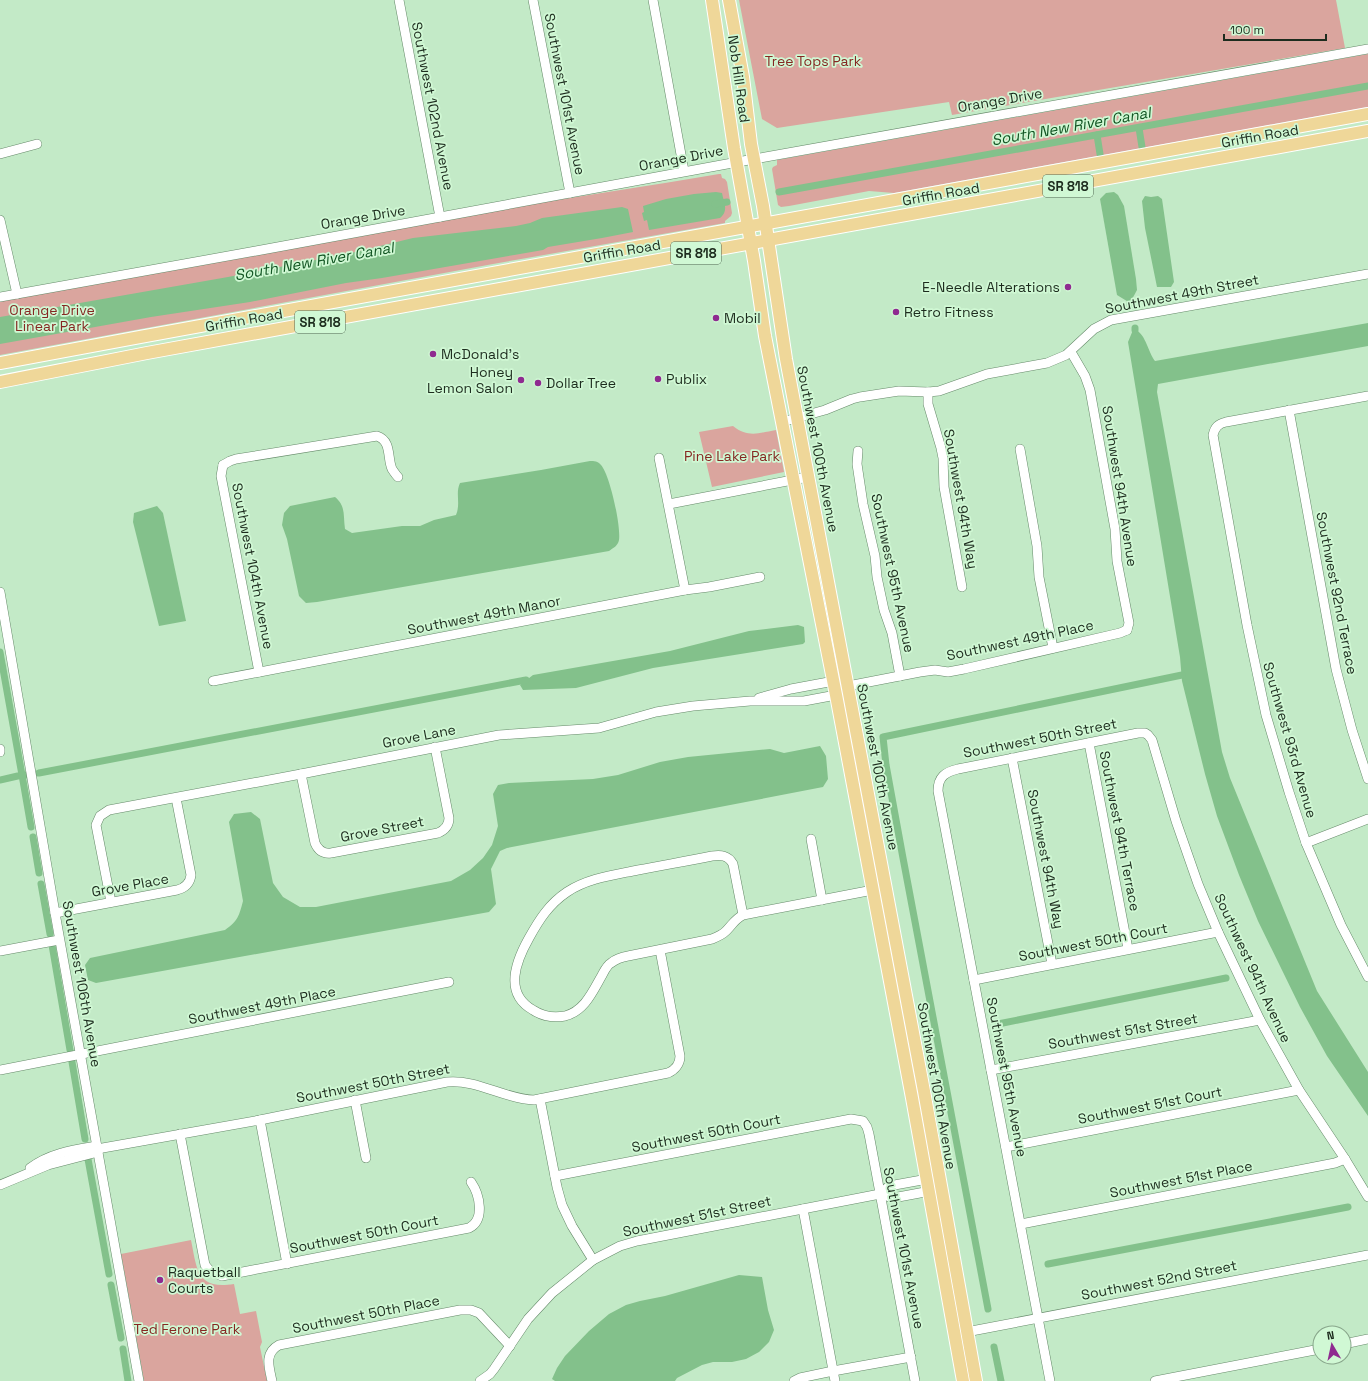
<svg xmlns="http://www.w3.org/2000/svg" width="1368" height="1381" viewBox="0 0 1368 1381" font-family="'Space Grotesk',sans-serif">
<rect width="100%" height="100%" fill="#c3eac7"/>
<g fill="#daa59e">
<polygon points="739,0 1336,0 1345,48 952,115 949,102 777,128 762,119"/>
<polygon points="1368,54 1368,107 894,193 869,191 789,206 781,207 778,205 772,169 773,167 777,165 777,160"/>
<path d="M719,174H721L722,178L725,179L727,182L732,213L731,216L725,221V223L493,264L0,355V300L510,208C579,196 649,186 719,174Z"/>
<path d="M733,426C748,438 759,433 776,430L784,472L712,487L699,432Z"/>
<path d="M191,1240C197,1270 197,1290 234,1284L240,1314L256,1311L262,1342L260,1347L267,1381H144L121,1254Z"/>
</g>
<g fill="#83c18b">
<path d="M716,192L722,193C724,203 729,211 720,218L649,230L647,220L644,221L642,213L644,212L643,206L666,199L694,194Z"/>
<polygon points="1114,192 1118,195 1124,206 1136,279 1137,290 1130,303 1117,295 1100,199 1106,193"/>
<polygon points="1145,196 1151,197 1158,196 1162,199 1174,282 1171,287 1157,287 1145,228 1142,201"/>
<polygon points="622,207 628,209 633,232 602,238 548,247 543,250 382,278 346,283 250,302 151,317 0,344 0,317 228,277 351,253 413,238 516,226 530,223 542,218"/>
<path d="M1368,323V346L1158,384L1157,392L1222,752L1230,778L1317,991L1368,1072V1116L1327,1056L1300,1007L1258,921L1239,875L1217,816L1205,774L1182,681L1180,657L1128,342L1133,330H1136C1146,335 1148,352 1155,361Z"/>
<path d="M590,461C594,461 598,461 601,465C610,475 621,526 619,540C618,546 613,548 609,551L317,602L306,603L299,596L287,539L282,525L284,513L290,506L335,497C346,506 343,515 345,529L352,533L402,526H420L434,520L456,515C461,503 455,494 460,483L541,470Z"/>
<polygon points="157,506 163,513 186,621 159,626 133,522 134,513"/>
<polygon points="798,625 804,627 805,642 803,644 653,668 576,688 523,690 520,685 533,675 670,651 749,631"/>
<path d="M820,746L826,756L828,779L823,787L507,848L500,851L491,869L496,904L489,912L96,983L88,980L85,965L90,958L225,930C238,921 239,916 243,901L229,822L234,814L251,812L260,819L273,883L283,897L300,907H316L451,881L470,870L483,858L492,845L498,826L493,794L498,785L509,783L593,779L618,775L660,762L688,757L770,749L784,753Z"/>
<polygon points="739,1275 762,1277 768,1310 774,1330 769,1342 759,1352 746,1359 732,1362 713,1362 702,1365 677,1378 675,1381 555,1381 552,1379 557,1368 565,1356 589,1331 609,1314 626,1305 640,1301 665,1296"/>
</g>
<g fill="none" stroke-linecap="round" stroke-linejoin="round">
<g stroke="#83c18b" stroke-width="7">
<polyline points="1139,128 1142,147"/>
<polyline points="1097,135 1100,154"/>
<polyline points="779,192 1368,86"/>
<polyline points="715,204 727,202"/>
<polyline points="1130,303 1130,305"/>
<polyline points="1135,328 1135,330"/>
<polyline points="0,652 22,775 0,780"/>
<polyline points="39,773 526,680"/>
<polyline points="26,775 22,775 31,827"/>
<polyline points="33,837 39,873"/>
<polyline points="41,884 50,934"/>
<polyline points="52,945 70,1050"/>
<polyline points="998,1024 1226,978"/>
<polyline points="72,1062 85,1139"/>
<polyline points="88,1159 109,1274"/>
<polyline points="1048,1264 1348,1207"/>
<polyline points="111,1285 121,1338"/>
<polyline points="988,1309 903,858 886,765 883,737 1182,675"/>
<polyline points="994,1347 1001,1381"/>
<polyline points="123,1349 128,1381"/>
</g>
<defs>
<g id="minor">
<polyline points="399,0 440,217"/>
<polyline points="533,0 570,193"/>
<polyline points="653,0 684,171"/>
<polyline points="0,154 37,144"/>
<polyline points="0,220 17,294"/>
<polyline points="0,297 256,251 754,159 1368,49"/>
<polyline points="1071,352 1085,376 1090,390 1115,529 1117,561 1129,623 1127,630"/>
<polyline points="928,392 928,404 941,448 943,458 944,487 962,587"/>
<path d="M1368,396L1226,422C1218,424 1215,427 1213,435L1247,625L1266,715L1289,792L1306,843L1341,925L1368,977"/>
<polyline points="1289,410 1336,669 1352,730 1368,779"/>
<polyline points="782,422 825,410 852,399 860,397 899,391 928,392 939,391 987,374 1047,363 1066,355 1094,329 1111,320 1368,274"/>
<polyline points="1020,449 1037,546 1039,577 1053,648"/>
<polyline points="858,451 857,464 863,504 875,556 877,577 884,610 892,633 900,676"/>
<polyline points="659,458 685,590"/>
<polyline points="223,465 221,476 259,672"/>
<path d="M223,465L230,461L236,459L377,436C392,441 387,458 392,469C394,472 396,475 398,477"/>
<polyline points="669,504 808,477"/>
<polyline points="0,592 55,913 139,1381"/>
<polyline points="213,681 685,590 709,587 760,577"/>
<polyline points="759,698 791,689 834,681 838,682"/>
<polyline points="1089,743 1128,949"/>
<polyline points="0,749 0,752"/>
<polyline points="1012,758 1052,964"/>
<path d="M301,774L315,843C318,850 323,854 331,853L438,833C445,830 449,825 449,818L435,747"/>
<polyline points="811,839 822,900"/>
<polyline points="1306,843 1368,819"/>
<polyline points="111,902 96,825 100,816 109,810 301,774 499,735 599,728 656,712 693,706 750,701 804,701 836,695 848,686 920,672 935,670 948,672 964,669 1120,633 1127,630"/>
<path d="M55,913L177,890C185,888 190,883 191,875L176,798"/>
<path d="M743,915L733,864C728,855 721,855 712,856C688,861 663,865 638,870C614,875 588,878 567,892C549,904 539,920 529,938C516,961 503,993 533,1010C542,1016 554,1018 565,1016C584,1011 592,993 601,977C604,972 606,966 611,963C616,959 622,957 628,956L712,939C717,937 722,935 726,931C732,925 735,919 743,915L878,889"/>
<polyline points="0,951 59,940"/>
<polyline points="974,980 1218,932"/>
<polyline points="0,1070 449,982"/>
<polyline points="991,1070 1260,1020"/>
<polyline points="540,1099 557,1187 562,1205 572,1226 593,1260"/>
<polyline points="355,1100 366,1158"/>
<polyline points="260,1120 287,1264"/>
<path d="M180,1134L205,1265L210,1271L222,1276L469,1228C485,1220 480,1195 471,1182"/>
<polyline points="1006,1147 1299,1090"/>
<path d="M97,1149L260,1120L447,1082C477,1079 504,1099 534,1100L668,1073C675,1070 680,1064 680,1056L660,950"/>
<path d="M30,1168C50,1153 73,1150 97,1146"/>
<polyline points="555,1176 851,1119 863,1121 867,1127 869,1134 915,1381"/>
<polyline points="0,1185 48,1165 98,1152"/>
<polyline points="880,1194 889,1186 933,1178"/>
<polyline points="803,1209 835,1381"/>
<polyline points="1021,1224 1335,1163 1345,1159"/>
<polyline points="961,1333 1368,1255"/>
<polyline points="1344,1344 1368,1339"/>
<path d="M272,1381C269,1367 264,1353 279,1345L460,1310H471L479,1313L510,1346"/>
<polyline points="480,1381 490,1374 494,1369 528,1319 552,1293 593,1260 620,1246 637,1241 880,1194 893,1198 941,1189"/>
<polyline points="794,1381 800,1378 833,1371 911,1357"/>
<path d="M1050,1381L938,791C938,777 945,772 958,769L1138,733H1145L1148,735L1152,740L1176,821L1198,884L1218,932L1260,1020L1299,1090L1345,1159L1368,1197"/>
<polyline points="1155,1381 1320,1349"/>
</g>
<g id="major">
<polyline points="712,0 734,148 754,261 765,336 836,695 912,1098 963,1381"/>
<polyline points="729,0 743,77 751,144 763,206 786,359 924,1091 976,1381"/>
<polyline points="0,363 140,337 1368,114"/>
<polyline points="0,382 147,353 1368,131"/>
</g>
</defs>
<use href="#minor" stroke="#668a6a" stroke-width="10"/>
<use href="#major" stroke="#fff" stroke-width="14"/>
<use href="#minor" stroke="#fff" stroke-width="9"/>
<use href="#major" stroke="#efd799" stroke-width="12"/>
</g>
<g fill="#8f2a90" stroke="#d0f8d4" stroke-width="1.5">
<circle cx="1068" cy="287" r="4"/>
<circle cx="896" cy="312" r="4"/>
<circle cx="716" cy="318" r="4"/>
<circle cx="433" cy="354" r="4"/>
<circle cx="658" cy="379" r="4"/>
<circle cx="521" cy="380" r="4"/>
<circle cx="538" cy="383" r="4"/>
<circle cx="160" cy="1280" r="4"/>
</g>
<g text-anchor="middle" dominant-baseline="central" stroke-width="3.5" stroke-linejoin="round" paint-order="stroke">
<g fill="#d0f8d4" stroke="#536955" stroke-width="1">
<rect x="1043" y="175" width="50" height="22" rx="3"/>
<rect x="671" y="242" width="50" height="22" rx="3"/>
<rect x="295" y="311" width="50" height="22" rx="3"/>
</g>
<g font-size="13" font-weight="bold" fill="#1d2c1e">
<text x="1068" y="186">SR 818</text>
<text x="696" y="253">SR 818</text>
<text x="320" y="322">SR 818</text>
</g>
<g font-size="14" fill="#852722" stroke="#d0f8d4">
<text x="813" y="61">Tree Tops Park</text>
<text x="52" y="310">Orange Drive<tspan x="52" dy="16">Linear Park</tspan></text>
<text x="732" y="456">Pine Lake Park</text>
<text x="187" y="1329">Ted Ferone Park</text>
</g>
<g font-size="14" fill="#1d2c1e" stroke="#d0f8d4">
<text transform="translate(739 79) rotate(82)">Nob Hill Road</text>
<text transform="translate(565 94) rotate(79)">Southwest 101st Avenue</text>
<text transform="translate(1000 100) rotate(-10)">Orange Drive</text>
<text transform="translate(433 106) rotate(79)">Southwest 102nd Avenue</text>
<text transform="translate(1260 136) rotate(-10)">Griffin Road</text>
<text transform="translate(681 158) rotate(-11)">Orange Drive</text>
<text transform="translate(941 194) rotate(-10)">Griffin Road</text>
<text transform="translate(363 217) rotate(-10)">Orange Drive</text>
<text transform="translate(622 251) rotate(-10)">Griffin Road</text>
<text transform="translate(1182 294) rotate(-11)">Southwest 49th Street</text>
<text transform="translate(244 320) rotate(-10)">Griffin Road</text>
<text transform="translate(818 449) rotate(79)">Southwest 100th Avenue</text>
<text transform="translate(1120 486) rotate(81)">Southwest 94th Avenue</text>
<text transform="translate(961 499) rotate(80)">Southwest 94th Way</text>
<text transform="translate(253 566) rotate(79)">Southwest 104th Avenue</text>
<text transform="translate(893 573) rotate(78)">Southwest 95th Avenue</text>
<text transform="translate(1337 593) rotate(79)">Southwest 92nd Terrace</text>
<text transform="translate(484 615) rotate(-11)">Southwest 49th Manor</text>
<text transform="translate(1020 640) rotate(-12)">Southwest 49th Place</text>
<text transform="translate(419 736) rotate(-11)">Grove Lane</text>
<text transform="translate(1040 738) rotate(-11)">Southwest 50th Street</text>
<text transform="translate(1290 740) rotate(74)">Southwest 93rd Avenue</text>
<text transform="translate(878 767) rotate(79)">Southwest 100th Avenue</text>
<text transform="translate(382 829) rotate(-11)">Grove Street</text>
<text transform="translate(1120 831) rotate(79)">Southwest 94th Terrace</text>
<text transform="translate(1046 859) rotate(79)">Southwest 94th Way</text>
<text transform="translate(130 885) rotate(-10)">Grove Place</text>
<text transform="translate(1093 942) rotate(-11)">Southwest 50th Court</text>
<text transform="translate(1253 968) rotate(65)">Southwest 94th Avenue</text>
<text transform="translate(82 984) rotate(80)">Southwest 106th Avenue</text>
<text transform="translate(262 1005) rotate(-11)">Southwest 49th Place</text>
<text transform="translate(1123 1031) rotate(-10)">Southwest 51st Street</text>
<text transform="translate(1007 1077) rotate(79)">Southwest 95th Avenue</text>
<text transform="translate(373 1083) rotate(-11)">Southwest 50th Street</text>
<text transform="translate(937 1086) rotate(80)">Southwest 100th Avenue</text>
<text transform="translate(1150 1105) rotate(-11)">Southwest 51st Court</text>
<text transform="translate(706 1133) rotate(-11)">Southwest 50th Court</text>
<text transform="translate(1181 1179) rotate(-11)">Southwest 51st Place</text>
<text transform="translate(697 1216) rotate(-12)">Southwest 51st Street</text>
<text transform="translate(364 1234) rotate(-11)">Southwest 50th Court</text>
<text transform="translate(904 1248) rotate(79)">Southwest 101st Avenue</text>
<text transform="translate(1159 1280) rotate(-11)">Southwest 52nd Street</text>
<text transform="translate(366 1314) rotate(-11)">Southwest 50th Place</text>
</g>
<g font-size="14" fill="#1d2c1e" stroke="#d0f8d4" text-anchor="start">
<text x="1060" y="287" text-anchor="end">E-Needle Alterations</text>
<text x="904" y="312">Retro Fitness</text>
<text x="724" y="318">Mobil</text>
<text x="441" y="354">McDonald's</text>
<text x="513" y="372" text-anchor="end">Honey<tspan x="513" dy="16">Lemon Salon</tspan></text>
<text x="666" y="379">Publix</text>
<text x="546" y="383">Dollar Tree</text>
<text x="168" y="1272">Raquetball<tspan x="168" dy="16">Courts</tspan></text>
</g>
<g font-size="15" font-style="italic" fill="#125523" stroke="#d0f8d4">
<text transform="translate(1071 126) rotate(-10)">South New River Canal</text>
<text transform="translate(314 261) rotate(-10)">South New River Canal</text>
</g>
</g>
<g transform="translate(1332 1345) rotate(351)"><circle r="19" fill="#d0f8d4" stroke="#88a68b"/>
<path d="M0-3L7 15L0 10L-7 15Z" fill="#8f2a90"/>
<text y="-6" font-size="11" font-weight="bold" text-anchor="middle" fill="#1d2c1e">N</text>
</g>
<path d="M1224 34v6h102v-6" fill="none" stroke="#1d2c1e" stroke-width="2"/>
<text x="1230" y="34" font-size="12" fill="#1d2c1e" stroke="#d0f8d4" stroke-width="3" paint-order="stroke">100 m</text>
</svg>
